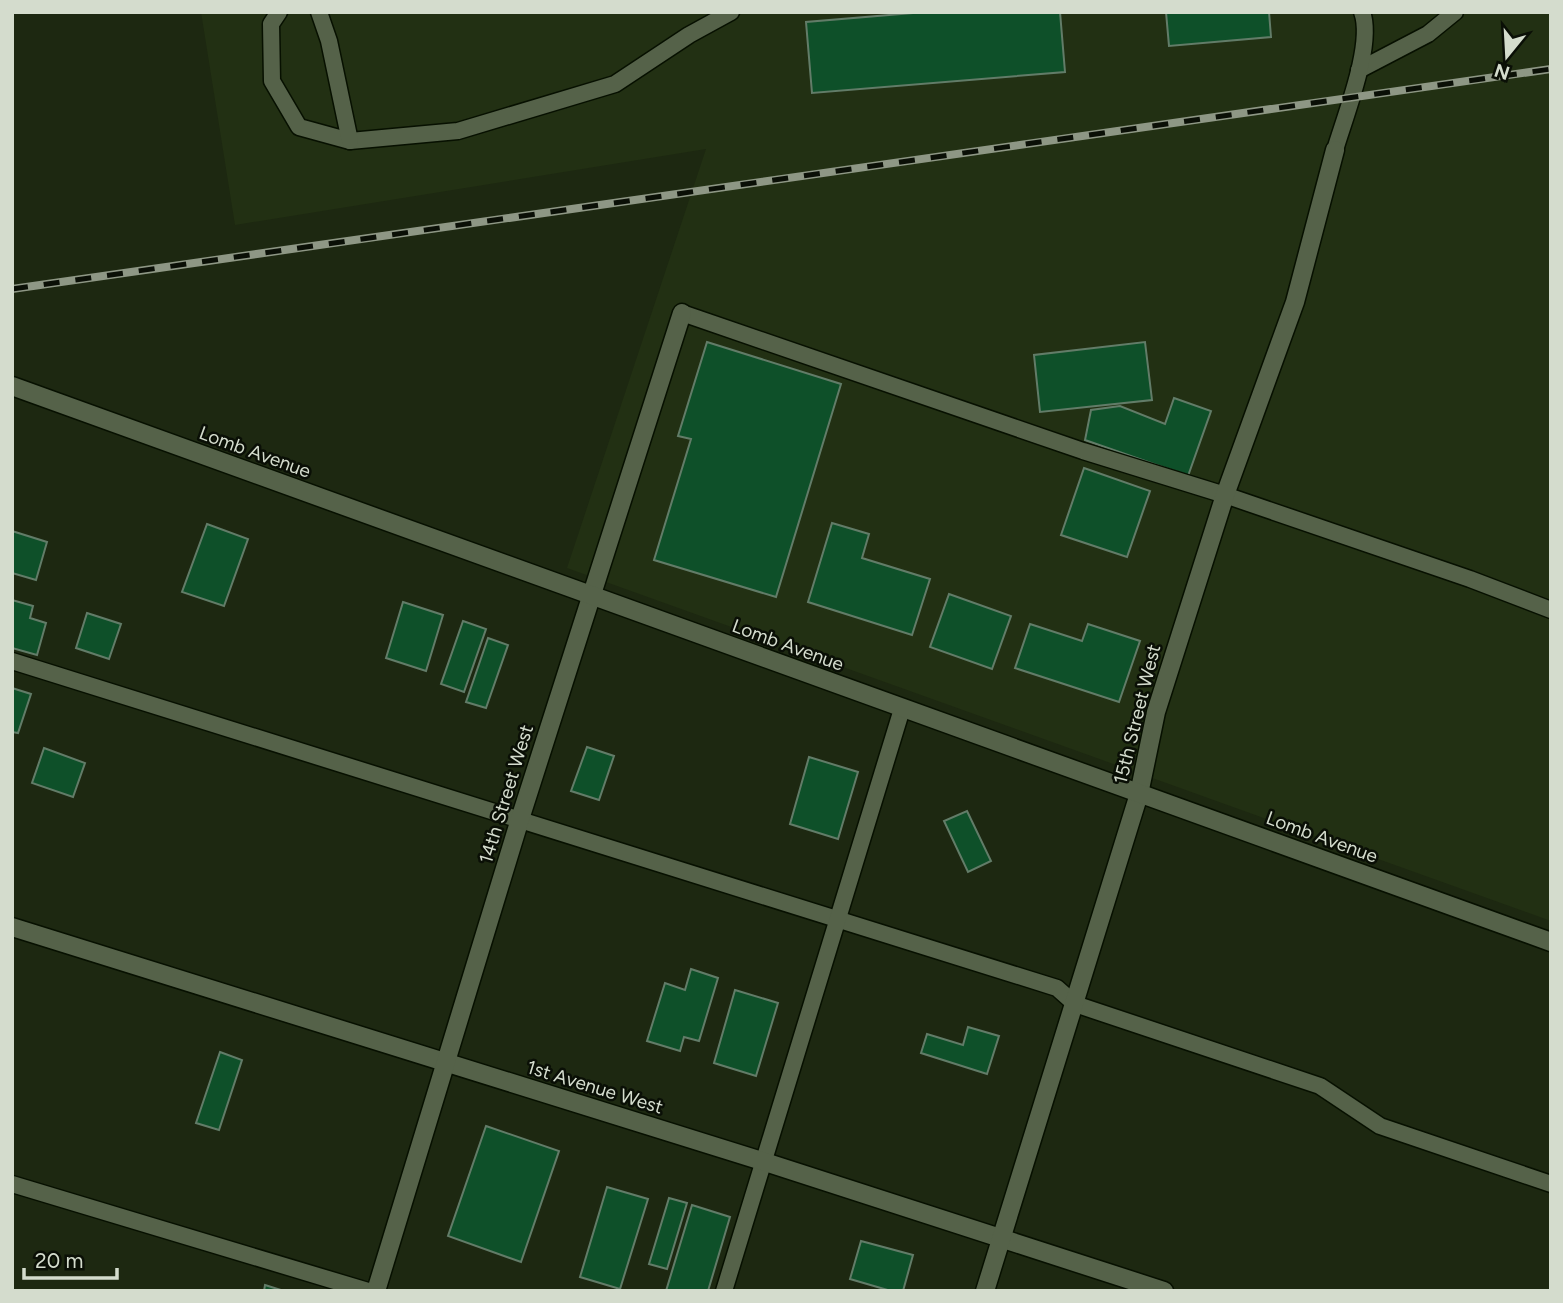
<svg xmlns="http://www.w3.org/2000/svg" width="1563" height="1303" viewBox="0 0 1563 1303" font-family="Figtree,sans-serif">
<rect width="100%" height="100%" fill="#1d2811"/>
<polygon fill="#223013" points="201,12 1551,12 1551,921 567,568 706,149 235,225"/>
<g fill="#0e5029" stroke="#627c68" stroke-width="2">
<polygon points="925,12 1060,12 1065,72 812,93 806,22"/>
<polygon points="1166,12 1269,12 1271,37 1169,46"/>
<polygon points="707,342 841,384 776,597 654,560 691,439 678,436"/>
<polygon points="1145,342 1152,400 1040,412 1034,355"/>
<polygon points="1174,398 1211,411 1188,476 1085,440 1091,410 1120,406 1165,424"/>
<polygon points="1084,468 1150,491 1127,557 1061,535"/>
<polygon points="832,523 869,534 862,558 930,579 912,635 808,602"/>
<polygon points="207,524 248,539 224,606 182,592"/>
<polygon points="12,531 47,542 36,580 12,573"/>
<polygon points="949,594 1011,616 992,669 930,647"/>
<polygon points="12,600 33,606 30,618 46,623 37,655 12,648"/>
<polygon points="403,602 443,615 426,671 386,658"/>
<polygon points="87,613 121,624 109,659 76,648"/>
<polygon points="463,621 486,629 464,692 441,684"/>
<polygon points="1030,624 1082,641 1088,624 1140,641 1119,702 1015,668"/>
<polygon points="488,638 508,645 486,708 466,702"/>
<polygon points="12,688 31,694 18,733 12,732"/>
<polygon points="587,747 614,756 599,800 571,791"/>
<polygon points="44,748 85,763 73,797 32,783"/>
<polygon points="809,757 858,772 838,839 790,824"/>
<polygon points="967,811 991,861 968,872 944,821"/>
<polygon points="691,969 718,978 699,1041 684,1037 680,1051 647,1041 665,983 685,990"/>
<polygon points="735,990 778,1003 756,1076 714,1063"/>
<polygon points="968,1027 999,1036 987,1074 921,1053 927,1034 963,1045"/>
<polygon points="220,1052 242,1060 219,1130 196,1123"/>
<polygon points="486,1126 559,1151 521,1262 448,1236"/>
<polygon points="607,1187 648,1199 620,1289 580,1277"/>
<polygon points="669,1198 687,1203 667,1269 649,1264"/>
<polygon points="692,1205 730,1217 708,1291 666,1291"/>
<polygon points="861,1241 913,1255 903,1291 891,1291 850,1279"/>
<polygon points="265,1285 284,1291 264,1291"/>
</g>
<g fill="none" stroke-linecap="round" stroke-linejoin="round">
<defs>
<g id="service">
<polyline points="279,12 271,24 272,81 299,127 350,141 458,131 615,84 689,35 731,12"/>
<polyline points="319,12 329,41 350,141"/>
<polyline points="1359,70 1428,34 1455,12"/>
<path d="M1335,150C1345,116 1374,44 1362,12"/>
<polyline points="682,313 1083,451 1225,495 1470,579 1551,610"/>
<polyline points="12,661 1057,988 1075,1004 1320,1086 1380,1126 1551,1184"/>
<polyline points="12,1184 368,1291"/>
<polyline points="724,1291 902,709"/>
</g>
<g id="minor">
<polyline points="12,927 765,1162 1164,1291"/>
<polyline points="376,1291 520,819 682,313"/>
<polyline points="985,1291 1139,794 1156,712 1225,495 1295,302 1335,150"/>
</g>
<polyline id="secondary" points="12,386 1551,942"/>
</defs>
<use href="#service" stroke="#071000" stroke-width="19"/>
<use href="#minor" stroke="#071000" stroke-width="21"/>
<use href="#secondary" stroke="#071000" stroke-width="21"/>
<use href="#service" stroke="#556249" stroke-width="16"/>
<use href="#minor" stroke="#556249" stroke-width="18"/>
<use href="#secondary" stroke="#556249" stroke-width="18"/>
<defs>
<polyline id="rail" points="12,289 1551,69"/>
</defs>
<use href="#rail" stroke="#8e9785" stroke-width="8"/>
<use href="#rail" stroke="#0a0f06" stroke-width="5" stroke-dasharray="16" stroke-linecap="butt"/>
</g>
<g text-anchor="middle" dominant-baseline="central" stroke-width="5" stroke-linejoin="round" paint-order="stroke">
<g font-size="19" fill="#d4dccd" stroke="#0a0f06">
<text transform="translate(255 452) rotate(20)">Lomb Avenue</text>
<text transform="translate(788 645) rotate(20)">Lomb Avenue</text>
<text transform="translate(1137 714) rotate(-76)">15th Street West</text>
<text transform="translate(506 794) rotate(-73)">14th Street West</text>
<text transform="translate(1322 837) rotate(20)">Lomb Avenue</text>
<text transform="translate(595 1087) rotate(17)">1st Avenue West</text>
</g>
</g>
<rect width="1563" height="1303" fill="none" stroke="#d4dccd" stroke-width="28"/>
<g transform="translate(1507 56) rotate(198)" stroke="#0a0f06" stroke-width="5" paint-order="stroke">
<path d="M0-5L12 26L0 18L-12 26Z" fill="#d4dccd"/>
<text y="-10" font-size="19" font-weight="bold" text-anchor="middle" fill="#d4dccd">N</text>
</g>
<path d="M24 1268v10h93v-10" fill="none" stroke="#d4dccd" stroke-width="3.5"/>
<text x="35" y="1268" font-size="21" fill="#d4dccd" stroke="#0a0f06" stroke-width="5" paint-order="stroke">20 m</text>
</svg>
